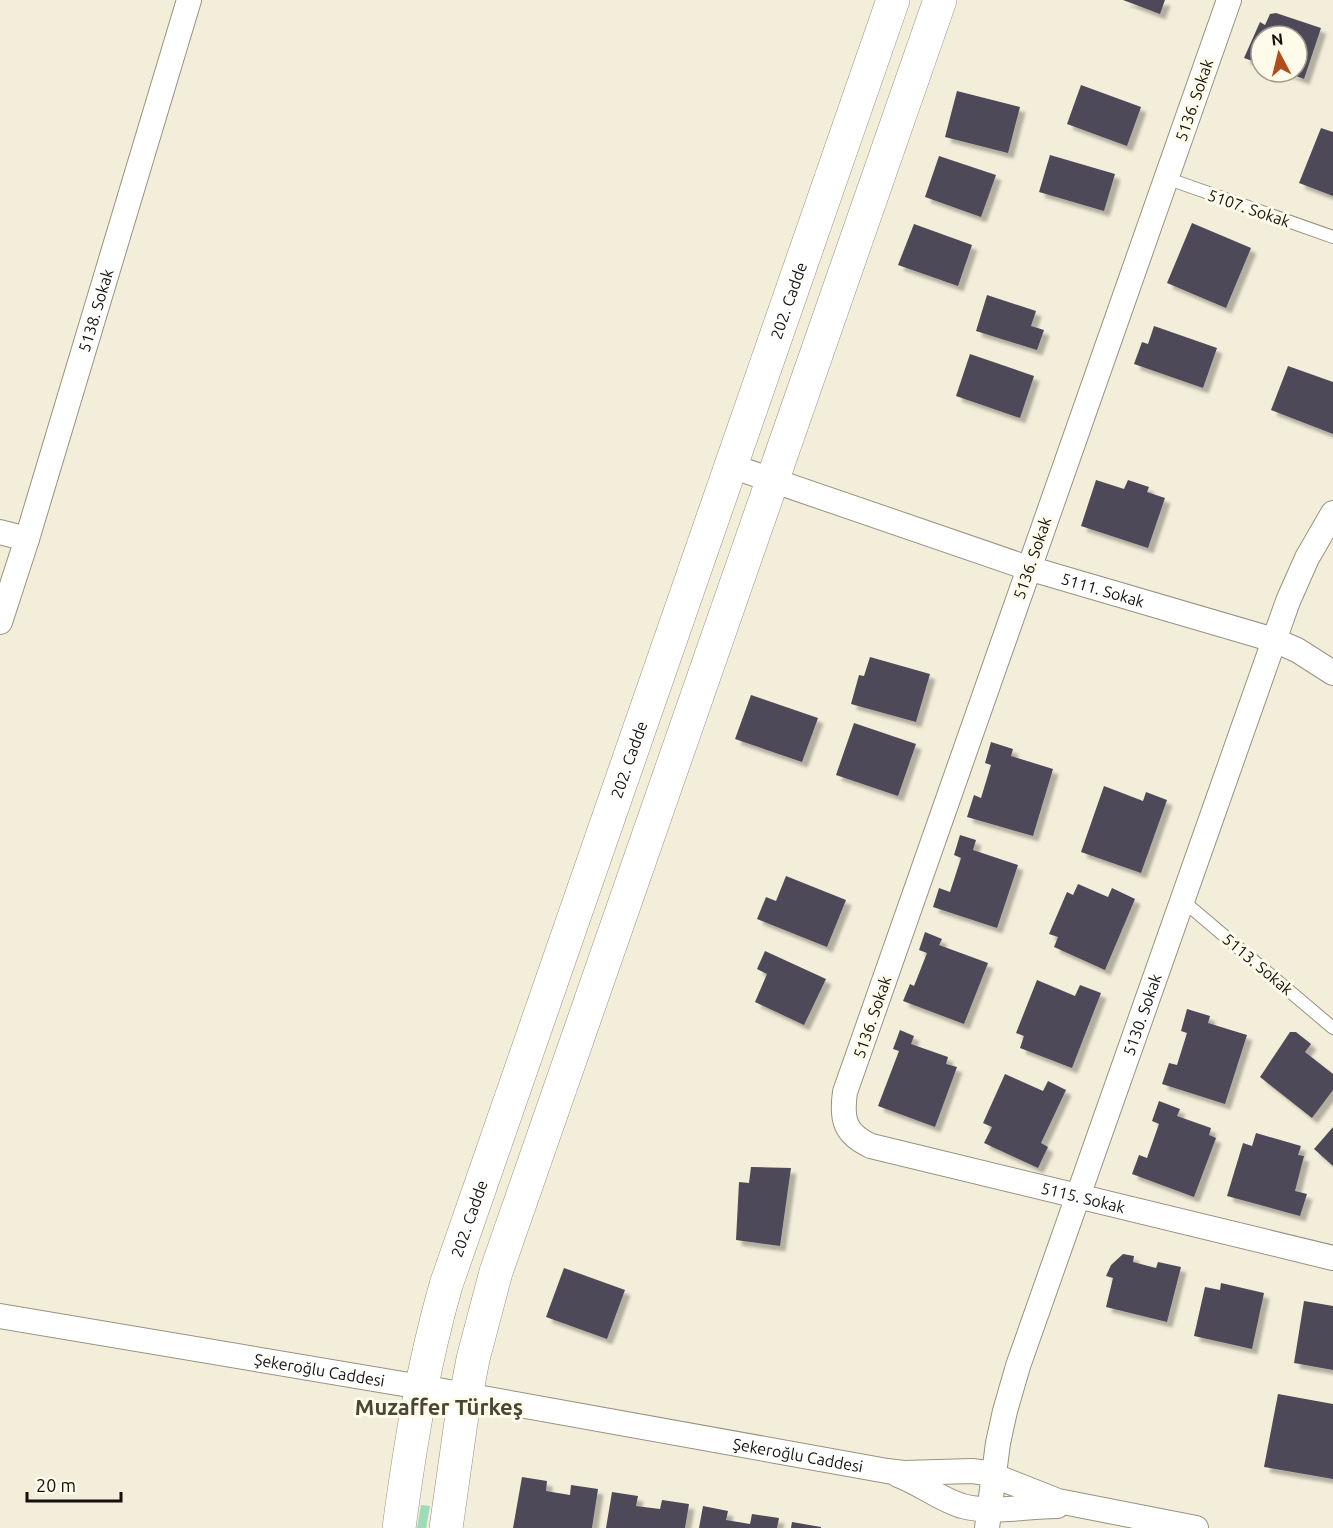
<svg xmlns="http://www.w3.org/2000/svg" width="1333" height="1528" viewBox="0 0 1333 1528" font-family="Ubuntu,sans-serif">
<defs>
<filter id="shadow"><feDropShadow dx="5.5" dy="5.5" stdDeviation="1.5" flood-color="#0004"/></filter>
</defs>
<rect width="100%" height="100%" fill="#f3eeda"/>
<polygon fill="#9ddcb8" points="421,1505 430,1506 426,1528 417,1528"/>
<g fill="#4d4959" filter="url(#shadow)">
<polygon points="1123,0 1165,0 1160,14"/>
<polygon points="1276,13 1321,28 1304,79 1285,72 1297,72 1297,36 1261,36 1261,64 1244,58 1260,22 1265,25 1270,14"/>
<polygon points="1081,85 1141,107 1127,146 1067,124"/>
<polygon points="957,91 1020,107 1008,153 945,137"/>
<polygon points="1321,128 1333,132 1333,196 1299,183"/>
<polygon points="1050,155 1115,174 1104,211 1039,192"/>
<polygon points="939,156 996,175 981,217 925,197"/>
<polygon points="1192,223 1251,248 1226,308 1167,283"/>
<polygon points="914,224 972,245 958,286 898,265"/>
<polygon points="987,295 1036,311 1031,326 1044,330 1037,350 976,331"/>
<polygon points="1154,326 1217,348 1203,388 1134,364 1142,342 1148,344"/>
<polygon points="970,354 1034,376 1020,418 956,396"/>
<polygon points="1288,366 1333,382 1333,434 1271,410"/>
<polygon points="1096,480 1124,489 1128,480 1149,487 1147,492 1165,498 1148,548 1081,526"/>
<polygon points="870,657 930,674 916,722 851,704 859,675 864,676"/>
<polygon points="751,695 818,718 802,762 735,739"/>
<polygon points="854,723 916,744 898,796 836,775"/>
<polygon points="991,742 1013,749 1011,756 1053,769 1033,836 967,817 974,795 981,798 991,765 985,763"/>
<polygon points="1104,786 1143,801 1146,792 1167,800 1141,873 1081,852"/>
<polygon points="960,835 976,840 973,850 1018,865 997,928 933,907 939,888 950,892 961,858 954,855"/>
<polygon points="786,876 846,900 827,947 757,919 766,897 776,901"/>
<polygon points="1078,884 1108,897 1112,888 1135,899 1105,970 1054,947 1058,937 1049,934 1067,892 1073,895"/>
<polygon points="925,932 942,939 939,945 988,963 964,1024 903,1001 910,984 914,986 927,953 919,950"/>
<polygon points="765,951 826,979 804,1025 755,1002 767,974 757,969"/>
<polygon points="1037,980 1075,996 1080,985 1101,993 1072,1068 1020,1048 1024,1036 1016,1033"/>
<polygon points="1187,1009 1210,1016 1208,1023 1247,1035 1225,1104 1162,1084 1169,1063 1177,1065 1187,1033 1181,1031"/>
<polygon points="900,1030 914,1036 911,1044 948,1057 946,1064 957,1067 935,1127 878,1106 899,1051 893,1049"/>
<polygon points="1290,1032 1296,1032 1311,1044 1305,1052 1333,1074 1333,1090 1312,1118 1260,1077"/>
<polygon points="1005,1074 1043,1091 1048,1081 1066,1090 1041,1143 1048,1147 1038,1168 984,1143 992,1127 983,1123"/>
<polygon points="1159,1101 1180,1109 1177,1116 1211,1128 1209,1135 1216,1138 1194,1197 1132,1174 1139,1155 1147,1158 1159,1124 1152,1121"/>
<polygon points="1333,1127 1333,1166 1314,1149"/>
<polygon points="1256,1133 1301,1146 1298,1155 1304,1156 1295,1191 1307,1194 1300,1216 1227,1196 1243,1143 1252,1146"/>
<polygon points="751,1167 791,1168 780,1246 736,1240 739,1182 749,1183"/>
<polygon points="1123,1254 1134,1256 1133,1262 1156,1268 1158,1262 1181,1267 1167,1322 1106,1307 1113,1278 1106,1276 1111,1265"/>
<polygon points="564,1268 625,1290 607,1339 546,1317"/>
<polygon points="1221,1283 1264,1293 1252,1349 1194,1336 1205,1287 1220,1290"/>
<polygon points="1304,1301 1333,1306 1333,1370 1294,1363"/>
<polygon points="1278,1394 1333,1404 1333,1479 1264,1467"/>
<polygon points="522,1477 547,1481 546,1491 570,1495 571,1485 598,1489 592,1528 513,1528"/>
<polygon points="612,1492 638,1496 636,1506 660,1509 662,1500 689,1504 685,1528 606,1528"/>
<polygon points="703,1506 728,1511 726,1520 750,1524 752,1514 779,1518 777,1528 699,1528"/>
<polygon points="792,1522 821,1527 821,1528 791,1528"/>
</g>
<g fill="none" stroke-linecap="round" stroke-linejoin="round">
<defs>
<g id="service">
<polyline points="1166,178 1333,237"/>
<polyline points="1182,900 1333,1028"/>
</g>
<g id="minor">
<path id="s1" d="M1229,0L845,1092C841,1120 845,1134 871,1146L1333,1258"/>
<path id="s2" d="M731,466L1028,568L1274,640L1297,650L1333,673"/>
<polyline points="0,532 27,539"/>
<path id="s3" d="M0,622L27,539L189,0"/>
<path id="s4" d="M0,1316L421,1387L887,1471L904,1473L972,1471L987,1473L1058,1501L1196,1528"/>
<path d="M898,1475C920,1483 939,1499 962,1506C994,1514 1025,1506 1057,1506"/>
<path id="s5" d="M987,1528L998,1443L1005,1411L1018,1366L1288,601L1307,558L1333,513"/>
</g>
<g id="secondary">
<path id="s6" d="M399,1528C410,1446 423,1365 446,1285L893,0"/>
<polyline points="446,1528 461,1422 473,1359 496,1272 940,0"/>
</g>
</defs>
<use href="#service" stroke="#979380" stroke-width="14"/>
<use href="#minor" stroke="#979380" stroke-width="26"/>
<use href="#secondary" stroke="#979380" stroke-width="34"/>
<use href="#service" stroke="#fff" stroke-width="12"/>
<use href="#minor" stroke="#fff" stroke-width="24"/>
<use href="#secondary" stroke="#fff" stroke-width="33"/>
</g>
<g text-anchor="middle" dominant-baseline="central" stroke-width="6" stroke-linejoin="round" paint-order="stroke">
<g font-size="16" fill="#13110a" stroke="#fffbeb">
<text transform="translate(1194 100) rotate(-71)">5136. Sokak</text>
<text transform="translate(1249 208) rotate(19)">5107. Sokak</text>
<text stroke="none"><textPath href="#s6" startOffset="1290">202. Cadde</textPath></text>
<text stroke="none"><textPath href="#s3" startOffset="326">5138. Sokak</textPath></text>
<text transform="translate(1032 558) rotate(-71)">5136. Sokak</text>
<text stroke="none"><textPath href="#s2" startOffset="392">5111. Sokak</textPath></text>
<text stroke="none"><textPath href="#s6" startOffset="804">202. Cadde</textPath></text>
<text transform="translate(1258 964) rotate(40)">5113. Sokak</text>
<text stroke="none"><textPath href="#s5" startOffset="538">5130. Sokak</textPath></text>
<text transform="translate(872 1017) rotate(-71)">5136. Sokak</text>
<text stroke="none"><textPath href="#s1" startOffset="1442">5115. Sokak</textPath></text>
<text stroke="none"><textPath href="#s6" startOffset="318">202. Cadde</textPath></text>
<text stroke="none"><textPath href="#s4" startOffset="324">Şekeroğlu Caddesi</textPath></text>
<text stroke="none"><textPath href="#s4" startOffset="810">Şekeroğlu Caddesi</textPath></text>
</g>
<g font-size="22" font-weight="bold" fill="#494635" stroke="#fffbeb">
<text x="439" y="1406">Muzaffer Türkeş</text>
</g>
</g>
<g transform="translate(1279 54) rotate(353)"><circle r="28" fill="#fffbeb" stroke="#a19d91" stroke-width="1.5"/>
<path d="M0-4.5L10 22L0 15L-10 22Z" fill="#b14d1b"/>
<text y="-9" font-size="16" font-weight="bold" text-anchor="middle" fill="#13110a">N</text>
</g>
<path d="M27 1492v9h94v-9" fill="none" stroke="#13110a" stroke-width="3"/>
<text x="36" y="1492" font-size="18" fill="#13110a" stroke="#fffbeb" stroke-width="4.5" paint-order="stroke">20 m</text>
</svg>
